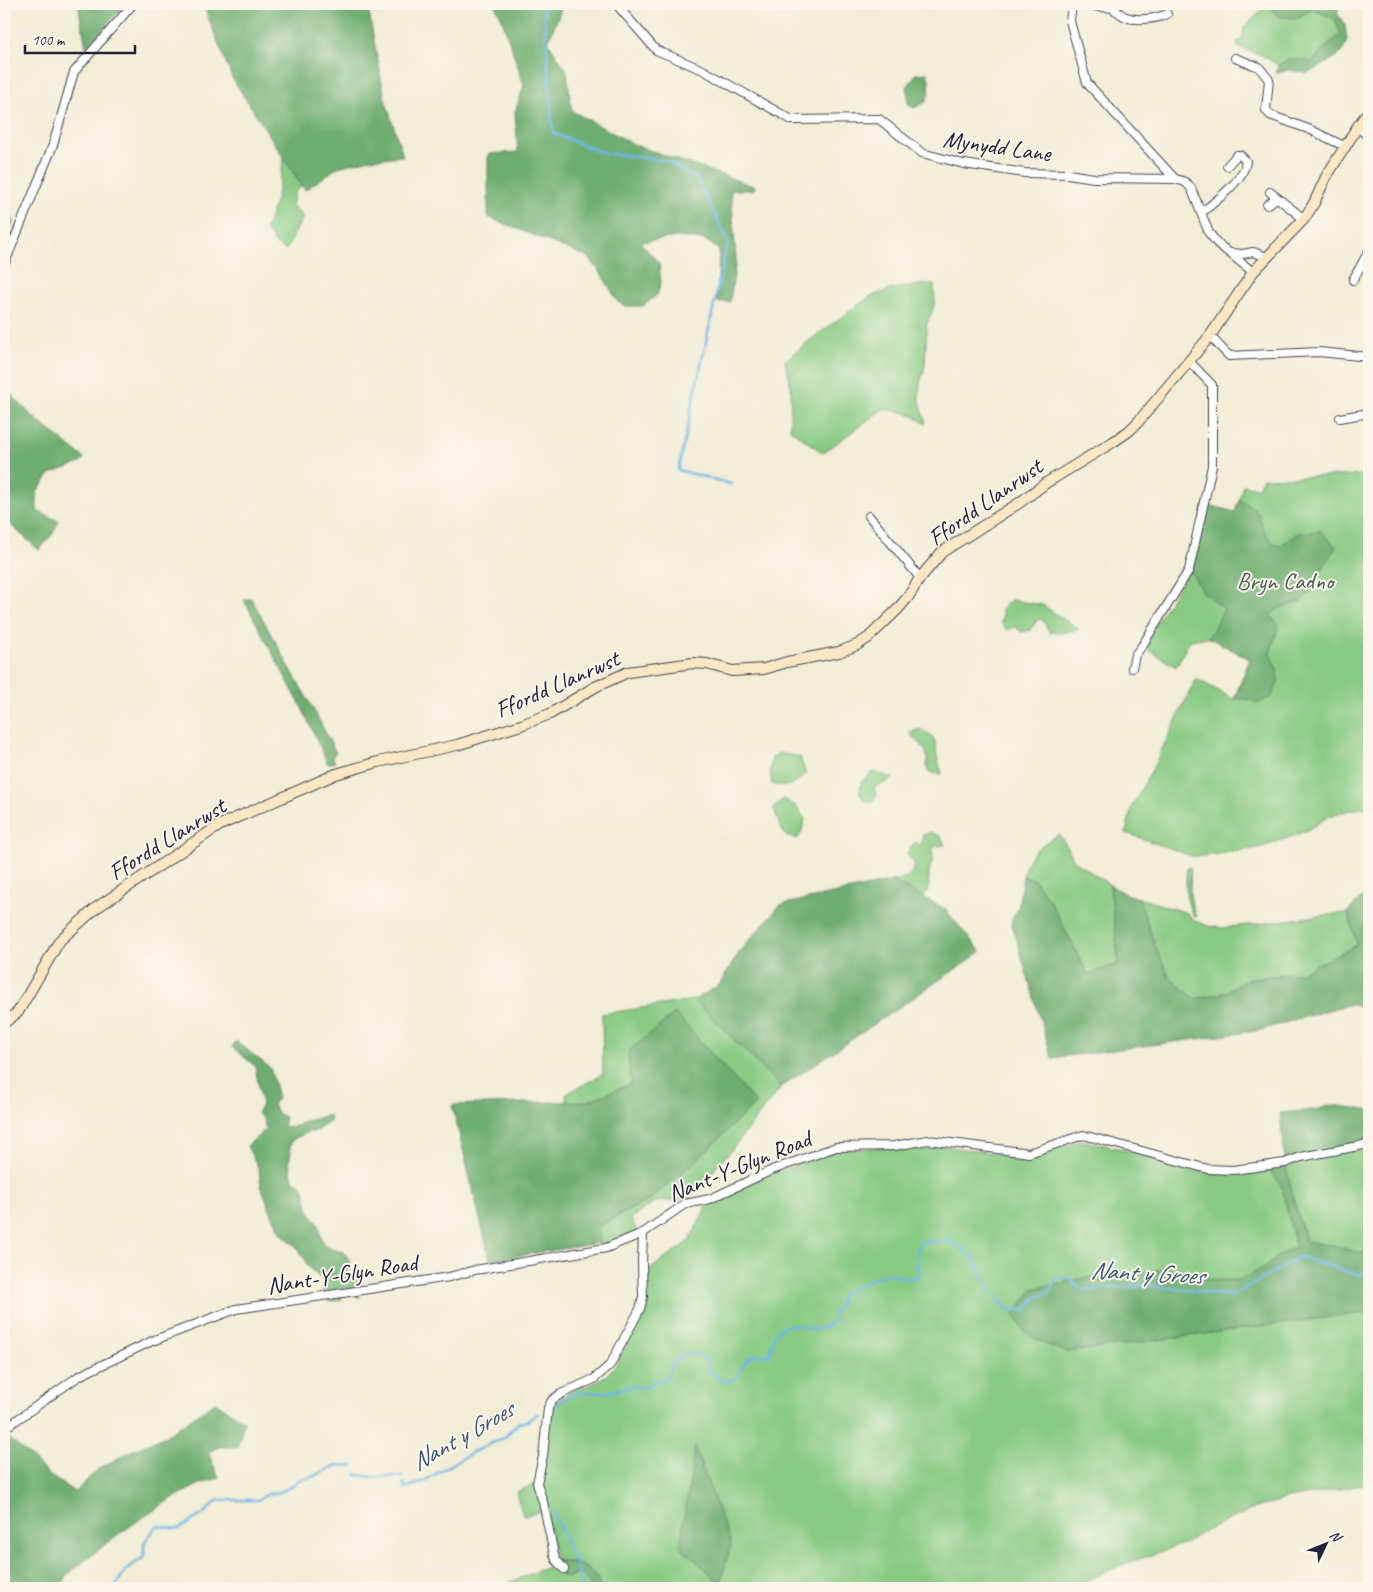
<svg xmlns="http://www.w3.org/2000/svg" width="1373" height="1592" viewBox="0 0 1373 1592" font-family="Caveat,sans-serif">
<rect width="100%" height="100%" fill="#fbf7ec"/>
<filter id="ink" filterUnits="userSpaceOnUse"><feTurbulence type="fractalNoise" baseFrequency=".02" numOctaves="2"/><feDisplacementMap in="SourceGraphic" scale="10" xChannelSelector="R" yChannelSelector="G"/><feConvolveMatrix kernelMatrix="1 2 1 2 8 2 1 2 1" color-interpolation-filters="sRGB"/></filter>
<filter id="wash" filterUnits="userSpaceOnUse"><feTurbulence type="fractalNoise" baseFrequency=".0096" numOctaves="4" result="noise"/><feDisplacementMap in="SourceGraphic" scale="20" xChannelSelector="R" yChannelSelector="G"/><feGaussianBlur stdDeviation="1.12" result="paint"/><feColorMatrix in="noise" values="0 0 0 0 0 0 0 0 0 0 0 0 0 0 0 0 0 1.4 0 .05"/><feComposite in="paint" operator="in"/></filter>
<g filter="url(#wash)">
<rect width="100%" height="100%" fill="#f1edd6"/>
<g fill="#88ca83" stroke="#55765f">
<polygon points="1269,4 1278,17 1297,18 1311,9 1335,19 1342,34 1326,47 1313,62 1289,59 1278,65 1261,55 1238,47 1237,42 1242,39 1244,27"/>
<polygon points="284,158 302,186 295,192 292,206 303,217 286,250 277,245 266,230 277,196"/>
<path d="M926,284L934,285L935,303L927,324L925,366L920,384L919,397L926,423L925,424C914,413 899,411 883,409L823,453L790,429L791,387L785,361L810,340L871,296L893,289Z"/>
<polygon points="1369,475 1369,807 1350,810 1329,816 1306,831 1263,847 1206,856 1192,856 1126,833 1132,806 1152,770 1196,679 1234,699 1250,659 1208,637 1190,640 1176,667 1142,646 1189,570 1204,504 1235,512 1243,485 1257,488 1263,478"/>
<polygon points="1011,600 1042,605 1079,629 1061,633 1049,632 1043,620 1038,619 1030,630 1021,632 1016,627 1007,630 1001,623 1003,614 1001,609"/>
<path d="M920,729L931,735L936,744L937,757L942,773L940,774L928,772C926,765 928,761 927,756C925,746 915,740 909,733Z"/>
<path d="M778,753L800,757L806,774C794,784 788,789 772,784L770,771L772,758Z"/>
<polygon points="873,772 893,778 884,783 877,785 874,789 876,795 872,802 863,800 860,793 861,782"/>
<polygon points="783,799 796,806 805,819 801,834 797,839 786,836 780,827 774,809 777,804"/>
<path d="M931,832L941,837L945,845L935,846L932,851C935,861 929,865 929,874C928,886 931,887 923,898L893,881L910,876L915,864L907,854L910,847L916,842L921,846L923,835Z"/>
<path d="M1059,834L1069,850L1074,861L1110,885L1119,964L1088,975L1050,901L1033,879L1023,876C1029,850 1038,848 1059,834Z"/>
<path d="M1187,867L1191,868C1190,887 1188,898 1196,917H1194C1185,901 1185,885 1187,867Z"/>
<polygon points="1139,898 1187,913 1195,921 1208,926 1223,928 1334,914 1347,913 1348,911 1358,945 1302,972 1248,979 1226,992 1196,999 1169,977 1155,946"/>
<polygon points="694,1000 781,1087 729,1153 687,1200 654,1202 631,1219 639,1235 601,1249 598,1226 649,1200 631,1084 588,1101 567,1102 566,1094 603,1074 602,1014"/>
<polygon points="1080,1141 1090,1142 1131,1151 1194,1171 1214,1174 1269,1170 1281,1184 1296,1247 1283,1253 1262,1269 1240,1280 1216,1280 1167,1269 1078,1279 1033,1289 1047,1345 1067,1352 1369,1312 1369,1484 1288,1498 1253,1509 1199,1534 1186,1543 1124,1564 1070,1588 918,1588 914,1583 902,1588 601,1588 598,1582 575,1563 556,1560 545,1510 523,1516 516,1492 537,1483 548,1408 577,1387 587,1387 607,1375 615,1366 646,1307 649,1293 648,1271 690,1240 708,1203 777,1172 834,1151 928,1144 1009,1155 1040,1154"/>
<path d="M1369,1147V1253C1347,1254 1329,1240 1306,1243L1291,1191L1286,1166L1303,1160Z"/>
<polygon points="553,1565 557,1572 569,1578 578,1574 584,1575 593,1588 505,1588 510,1582"/>
</g>
<g fill="#6eae71" stroke="#486856">
<polygon points="78,4 129,4 124,6 86,47"/>
<polygon points="203,4 364,4 369,13 385,99 403,156 370,159 338,167 305,190 232,78"/>
<polygon points="494,4 563,4 548,42 567,71 572,111 635,145 756,187 753,190 731,190 736,260 730,302 717,302 719,250 705,240 677,237 640,242 659,263 661,283 657,295 643,306 625,306 618,302 601,273 588,257 488,217 488,154 518,152 515,112 524,85 501,17"/>
<polygon points="1269,4 1335,4 1339,6 1337,13 1345,25 1347,40 1342,53 1322,66 1306,73 1289,70 1276,73 1278,65 1289,59 1313,62 1326,47 1341,34 1335,19 1312,9 1297,18 1278,17"/>
<path d="M927,73C931,84 930,91 926,102L914,108L908,104L907,87L916,74Z"/>
<polygon points="4,211 14,220 4,249"/>
<polygon points="4,387 31,415 84,458 80,463 50,474 37,492 37,511 59,521 52,535 39,550 4,519"/>
<path d="M1239,500L1257,510C1262,525 1264,538 1279,546L1298,533L1321,531L1336,547L1319,574L1316,587L1301,601L1280,608L1270,615L1279,625L1270,653L1277,669L1278,681L1272,697L1258,703L1247,699H1235L1250,659L1208,637L1213,630L1224,609L1204,593L1189,570L1204,504L1235,512Z"/>
<polygon points="251,598 318,718 336,753 332,756 335,762 328,764 302,708 244,600"/>
<polygon points="1023,876 1033,879 1051,903 1088,974 1119,964 1110,885 1125,894 1139,898 1155,946 1169,977 1196,999 1226,992 1248,979 1302,972 1357,945 1348,911 1360,899 1369,894 1369,1010 1350,1004 1257,1031 1052,1058 1011,921 1018,908"/>
<polygon points="893,881 945,909 981,952 781,1087 694,1000 719,985 740,951 780,905"/>
<polygon points="675,1013 756,1103 699,1158 649,1200 598,1226 600,1243 490,1260 452,1105 588,1101 631,1084 628,1052"/>
<path d="M236,1041L270,1068L278,1097L273,1105L278,1114L285,1117L283,1126L291,1128L306,1121L329,1115L331,1121L314,1132H308L292,1140L290,1147L291,1152L289,1162L293,1180C311,1187 303,1200 311,1215C313,1218 316,1220 318,1224C320,1229 320,1234 322,1239C325,1248 336,1251 344,1252L351,1262L347,1273L357,1280L360,1298L345,1291L341,1300L329,1302L322,1292L324,1287L321,1279L307,1266L305,1259L296,1246L283,1235L272,1215L261,1186L259,1169L247,1146L266,1129L263,1119L257,1113L262,1105L255,1066L232,1047Z"/>
<path d="M1331,1105L1369,1110V1141L1285,1163L1297,1213L1306,1243L1333,1245L1360,1253H1369V1312L1067,1352L1047,1345L1025,1332L1014,1314L1033,1289L1078,1279L1167,1269L1216,1280H1239L1262,1269L1283,1253L1296,1247L1281,1184L1266,1166L1285,1163L1280,1113C1297,1111 1315,1112 1331,1105Z"/>
<polygon points="215,1402 244,1421 238,1447 219,1447 208,1452 219,1478 200,1484 171,1499 117,1535 68,1574 60,1588 4,1588 4,1435 29,1455 50,1476 75,1492 98,1469 129,1452 166,1436"/>
<polygon points="695,1447 731,1544 720,1583 680,1546"/>
<path d="M556,1560C578,1564 593,1564 601,1588H593L584,1575L575,1574L569,1578C559,1577 555,1568 550,1561Z"/>
</g>
<g fill="none" stroke-linecap="round" stroke-linejoin="round">
<g stroke="#6fb6e6" stroke-width="2.5">
<polyline points="538,4 544,9 553,133 600,152 667,161 697,179 728,241 678,470 731,484"/>
<path d="M553,1406L575,1393L608,1392L634,1386L646,1388L652,1382L666,1379L673,1363L682,1355L695,1354L706,1359L710,1371L720,1381C740,1382 738,1373 747,1359L756,1355L769,1356C772,1350 771,1343 774,1337C789,1311 807,1336 825,1327C828,1326 831,1322 834,1320L833,1313L840,1304L841,1295L869,1280L888,1274L905,1278H918L917,1251L920,1242L950,1241L961,1248L976,1261L980,1272L993,1295L1009,1310H1026L1035,1298L1049,1292L1056,1279C1072,1273 1070,1283 1083,1290L1149,1285L1232,1296L1300,1257L1359,1275L1369,1271"/>
<polyline points="356,1473 357,1475 376,1477 402,1476"/>
<polyline points="404,1483 405,1488 422,1482 473,1452 505,1437 518,1423 527,1421 539,1413"/>
<polyline points="553,1512 575,1563 583,1588"/>
<polyline points="114,1588 126,1570 144,1557 144,1543 157,1526 179,1529 203,1514 218,1500 258,1500 268,1494 280,1492 293,1486 298,1480 312,1477 337,1465 353,1466"/>
</g>
</g>
</g>
<g filter="url(#ink)">
<g fill="none" stroke-linecap="round" stroke-linejoin="round">
<defs>
<g id="street">
<path d="M616,4L656,50L703,70L792,120L879,119L922,153L964,164L1025,173L1068,174L1094,178L1175,179C1183,181 1188,182 1192,190L1209,233L1218,244L1253,272"/>
<polyline points="1072,4 1070,21 1087,83 1175,179"/>
<path d="M1084,4C1096,6 1108,11 1119,4"/>
<path d="M1112,8C1117,11 1121,15 1126,17C1136,21 1157,19 1167,14"/>
<polyline points="1235,58 1259,67 1269,80 1266,110 1270,115 1311,130 1346,147"/>
<polyline points="1358,126 1369,138"/>
<polyline points="1270,192 1304,219"/>
<polyline points="1267,205 1276,198"/>
<path d="M1201,213C1215,202 1245,179 1246,161L1240,155H1237L1227,166"/>
<polyline points="1231,253 1243,254 1253,252 1267,257"/>
<polyline points="4,265 53,145 74,72 133,4"/>
<polyline points="1353,280 1369,251"/>
<polyline points="1210,336 1229,356 1319,352 1369,357"/>
<polyline points="1340,418 1369,413"/>
<polyline points="869,516 920,578"/>
<polyline points="1132,668 1135,655 1142,646 1189,570 1212,466 1212,385 1189,361"/>
<polyline points="4,1426 11,1424 79,1376 152,1341 236,1309 449,1277 475,1270 606,1248 643,1233 685,1204 710,1199 772,1170 836,1147 894,1146 928,1140 1029,1153 1083,1135 1208,1169 1233,1170 1285,1163 1301,1157 1369,1144"/>
<polyline points="564,1569 556,1560 554,1554 543,1502 537,1483 543,1456 548,1408 552,1400 561,1394 594,1379 610,1365 640,1309 643,1297 642,1263 643,1233"/>
</g>
<polyline id="secondary" points="4,1023 18,1012 60,940 96,908 220,825 336,774 378,762 457,745 521,725 550,714 595,687 628,672 693,663 707,664 732,671 764,669 787,662 839,652 857,645 868,638 897,610 908,597 920,578 942,552 1019,503 1046,483 1113,442 1129,431 1138,422 1210,336 1253,272 1304,219 1314,203 1326,177 1358,126 1369,111"/>
</defs>
<use href="#street" stroke="#414052" stroke-width="10"/>
<use href="#secondary" stroke="#414052" stroke-width="12"/>
<use href="#street" stroke="#fff" stroke-width="8"/>
<use href="#secondary" stroke="#fae7c3" stroke-width="10"/>
</g>
</g>
<g text-anchor="middle" dominant-baseline="central" stroke-width="4" stroke-linejoin="round" paint-order="stroke">
<g font-size="24" fill="#22223b" stroke="#fbf7ec">
<text transform="translate(997 146) rotate(8)">Mynydd Lane</text>
<text transform="translate(985 502) rotate(-35)">Ffordd Llanrwst</text>
<text transform="translate(557 684) rotate(-24)">Ffordd Llanrwst</text>
<text transform="translate(167 839) rotate(-32)">Ffordd Llanrwst</text>
<text transform="translate(739 1166) rotate(-22)">Nant-Y-Glyn Road</text>
<text transform="translate(342 1274) rotate(-9)">Nant-Y-Glyn Road</text>
</g>
<g font-size="24" fill="#465d54" stroke="#fbf7ec">
<text x="1285" y="581">Bryn Cadno</text>
</g>
<g font-size="25" font-style="italic" fill="#3d5677" stroke="#fbf7ec">
<text transform="translate(1147 1273) rotate(3)">Nant y Groes</text>
<text transform="translate(462 1436) rotate(-30)">Nant y Groes</text>
</g>
</g>
<rect width="1373" height="1592" fill="none" stroke="#fbf7ec" stroke-width="20"/>
<g transform="translate(1326 1544) rotate(47)" stroke="#fbf7ec" stroke-width="4" paint-order="stroke">
<path d="M0-4L9 19L0 12L-9 19Z" fill="#22223b"/>
<text y="-8" font-size="14" font-weight="bold" text-anchor="middle" fill="#22223b">N</text>
</g>
<path d="M25 45v8h110v-8" fill="none" stroke="#22223b" stroke-width="2.5"/>
<text x="32" y="45" font-size="15" fill="#22223b" stroke="#fbf7ec" stroke-width="4" paint-order="stroke">100 m</text>
</svg>
